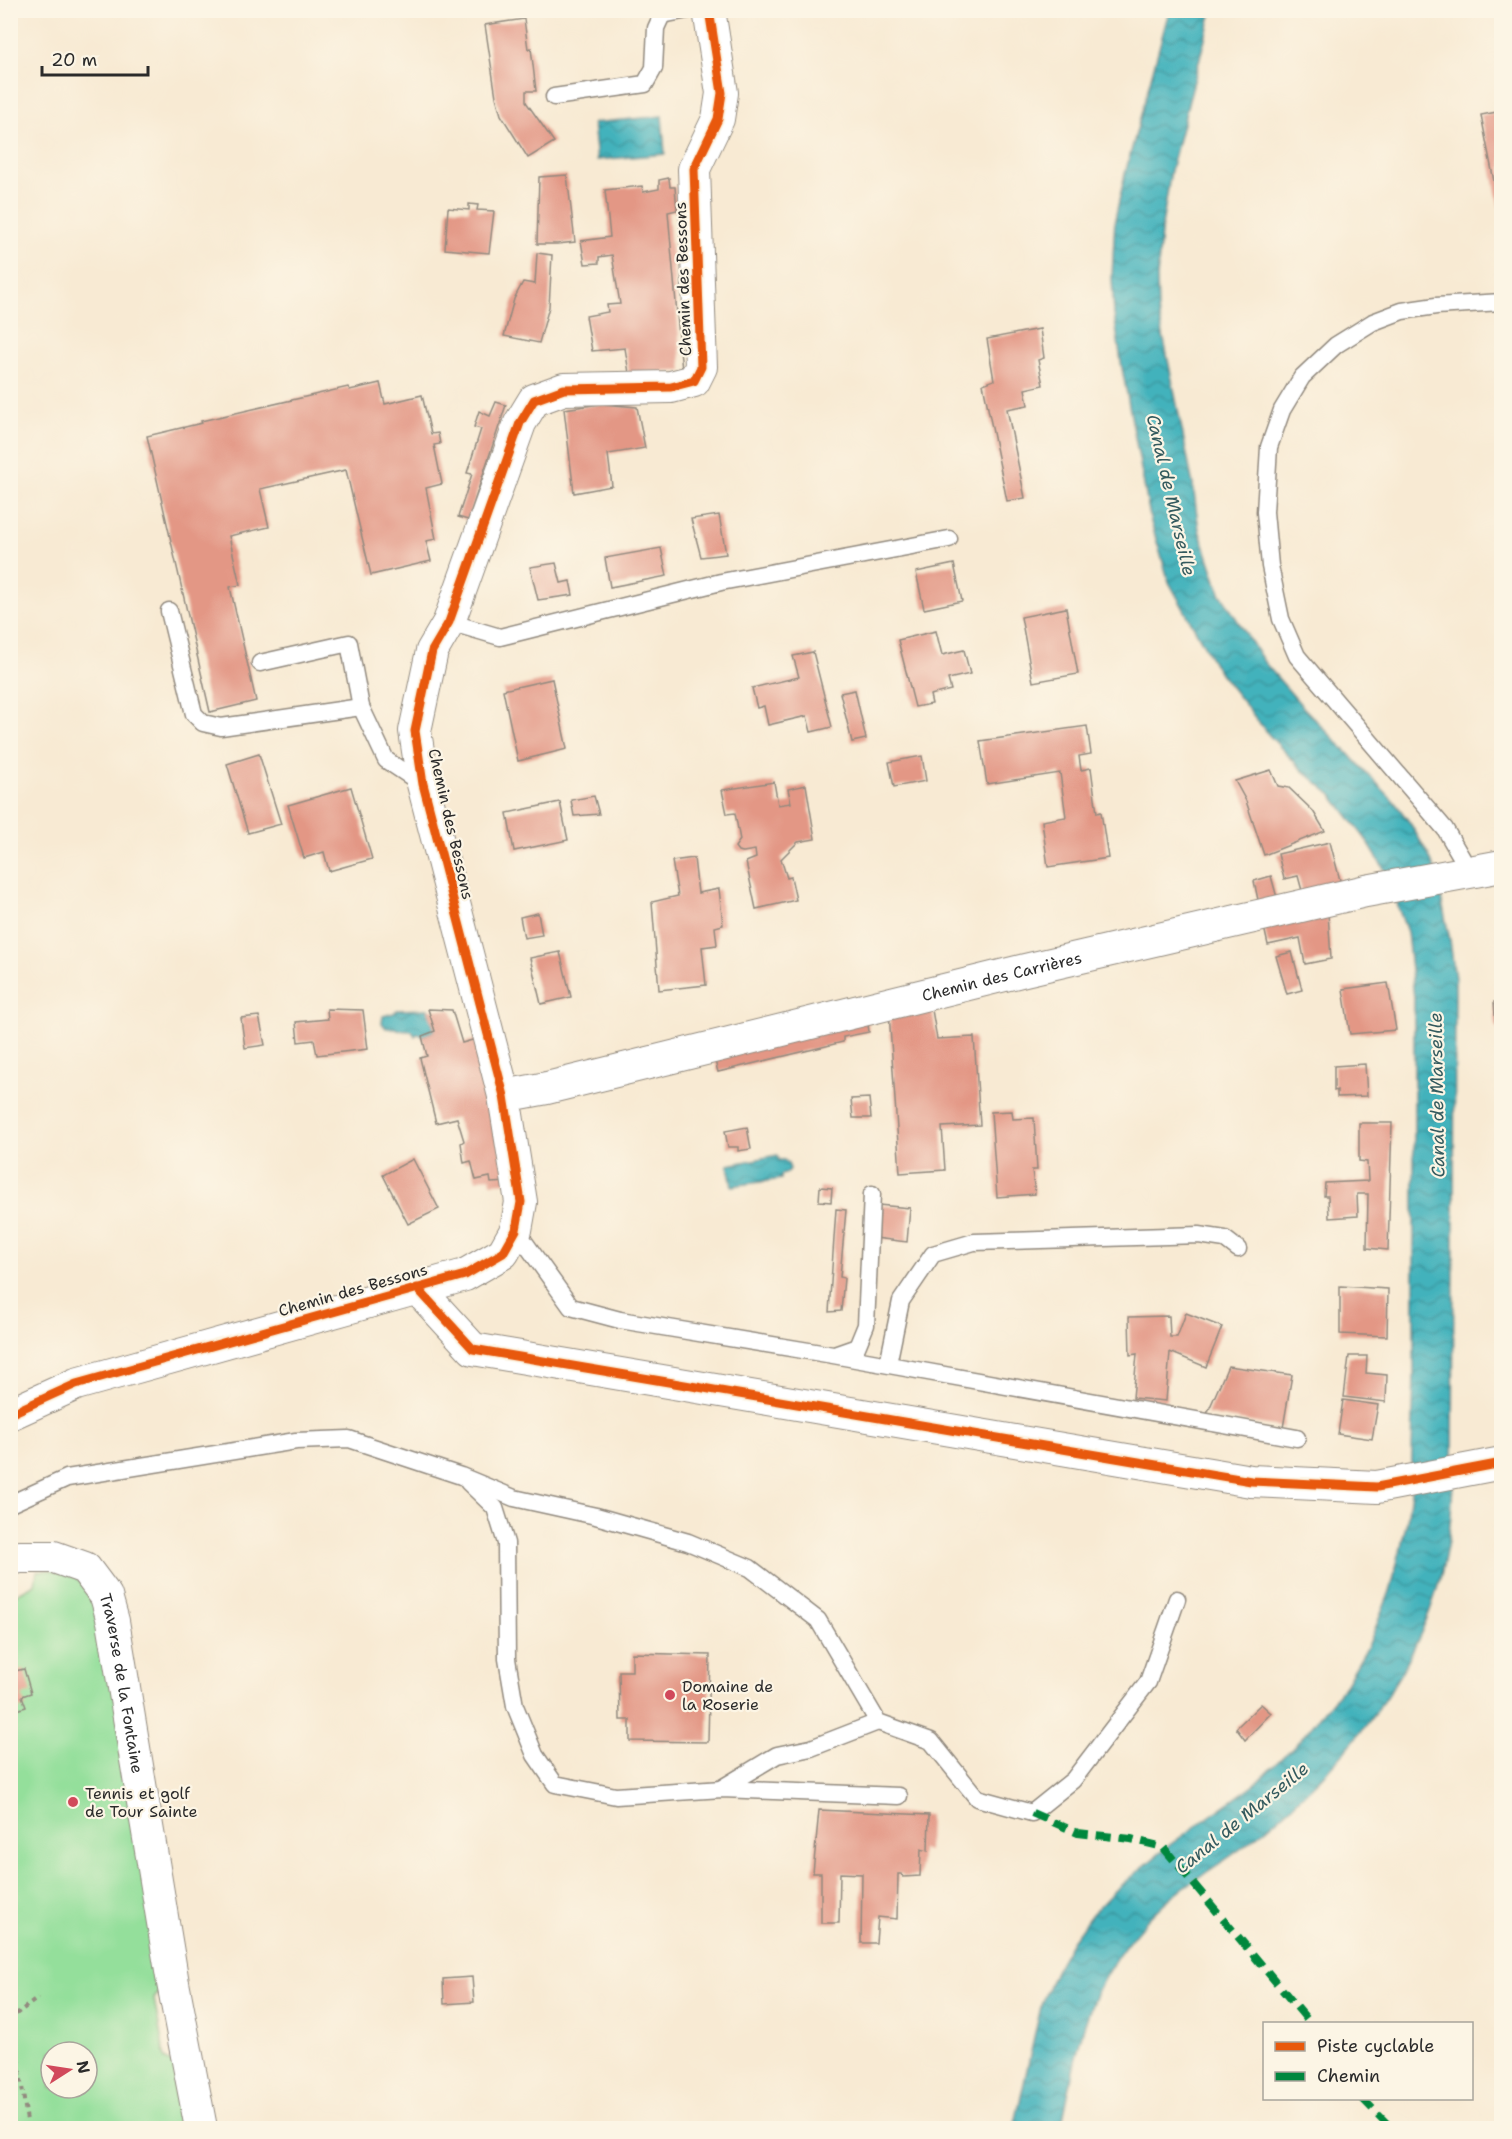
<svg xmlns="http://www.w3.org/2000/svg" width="1512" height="2139" viewBox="0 0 1512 2139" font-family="'Shantell Sans',sans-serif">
<defs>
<pattern id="water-waves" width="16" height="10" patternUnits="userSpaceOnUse" patternTransform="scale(1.5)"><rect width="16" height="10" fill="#43b2bc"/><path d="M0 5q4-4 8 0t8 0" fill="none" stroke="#389199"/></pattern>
</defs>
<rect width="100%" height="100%" fill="#fcf5e5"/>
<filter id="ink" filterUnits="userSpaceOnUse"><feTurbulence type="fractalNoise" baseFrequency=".0167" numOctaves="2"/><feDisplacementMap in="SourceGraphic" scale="12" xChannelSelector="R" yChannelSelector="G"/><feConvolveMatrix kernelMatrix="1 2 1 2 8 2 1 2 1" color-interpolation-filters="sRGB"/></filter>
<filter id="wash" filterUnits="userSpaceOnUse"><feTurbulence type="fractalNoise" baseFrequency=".008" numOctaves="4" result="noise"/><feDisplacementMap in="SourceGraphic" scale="24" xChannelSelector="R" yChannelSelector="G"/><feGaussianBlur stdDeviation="1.35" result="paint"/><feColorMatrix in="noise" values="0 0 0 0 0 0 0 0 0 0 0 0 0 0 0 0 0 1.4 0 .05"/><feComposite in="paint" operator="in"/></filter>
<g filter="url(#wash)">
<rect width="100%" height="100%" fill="#f8ead3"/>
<path fill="#94df9b" stroke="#608563" stroke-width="1.5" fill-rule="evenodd" d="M52,1570L75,1577L100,1600L164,1984L154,1999L165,2059L184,2071L195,2128H11L10,1591L13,1596L35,1584L37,1571ZM51,2052H87V2088H51Z"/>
<g fill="url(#water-waves)" stroke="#376e74" stroke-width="1.5">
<path d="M1169,11H1212L1171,170L1161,232L1157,278L1158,310L1193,485L1199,530L1220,593L1264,662L1303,707L1393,800L1410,823L1428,854L1435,870L1450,940L1455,979L1453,1483C1452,1504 1451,1525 1447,1546C1426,1672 1340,1771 1243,1847C1224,1862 1202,1874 1183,1888C1154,1909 1129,1939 1110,1968C1080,2015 1073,2076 1061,2128H1014L1042,2002L1055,1971L1072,1941L1092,1914L1115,1890L1171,1844L1255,1784L1301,1739L1344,1687L1369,1644L1391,1589L1407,1521L1411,1492L1414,1371V998L1407,932L1399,910L1391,880L1365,838L1332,795L1303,771L1269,735L1217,669L1169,582L1151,522L1122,368L1114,314L1112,278L1115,219L1125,174Z"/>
<polygon points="662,116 665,154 597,160 593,123"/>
<polygon points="428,1009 435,1031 422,1036 418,1033 415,1036 412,1031 386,1028 382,1023 383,1016 394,1013 397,1010"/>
<polygon points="777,1155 779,1160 784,1160 788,1163 790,1169 787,1173 781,1175 781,1179 732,1186 728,1165"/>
</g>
<g id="blocks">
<g fill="#e39785">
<polygon points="524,19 528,49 531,48 536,91 526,91 526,102 554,142 528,158 501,115 496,97 485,25"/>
<polygon points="1502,111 1502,206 1499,207 1481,115"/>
<polygon points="567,175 575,242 557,244 537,244 539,177"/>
<polygon points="669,178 670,187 675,187 677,210 668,212 682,371 629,373 625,348 592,351 586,316 608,312 607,305 620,304 612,255 599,257 599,263 585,264 581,241 610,237 605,190 642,186 643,192 659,189 659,180"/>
<polygon points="469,204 478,205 477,210 494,211 489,253 445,249 448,208 469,210"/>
<polygon points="537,253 552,255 549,307 539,343 504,336 514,299 523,282 535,284"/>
<polygon points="1040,329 1044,358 1038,360 1043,385 1025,389 1028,405 1007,409 1025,498 1007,501 983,384 994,380 987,339"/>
<polygon points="380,383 385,404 422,395 431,434 438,433 440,444 434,445 442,484 426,488 436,539 426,541 431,561 371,575 346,470 260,489 269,527 229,536 240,585 230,587 256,701 210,712 147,436 202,423 201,421 348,387 350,390"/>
<polygon points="496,402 506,405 468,520 458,517 472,474 467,473 481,429 474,427 479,411 490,416"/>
<polygon points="601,404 637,407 645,448 608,454 612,486 574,493 564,409"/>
<polygon points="719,515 726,554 701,557 691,519"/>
<polygon points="661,548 667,576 610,587 605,558"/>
<polygon points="556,563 561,583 570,581 573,595 538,600 530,567"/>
<polygon points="954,564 962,601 924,609 916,572"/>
<polygon points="1066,608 1078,674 1033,682 1021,617"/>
<polygon points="936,631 942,655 964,650 970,674 948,679 951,690 930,695 932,704 915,707 898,640"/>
<polygon points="813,652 832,727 811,732 807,716 768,725 764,706 757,708 752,688 799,677 793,656"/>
<polygon points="552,679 567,749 518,761 503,690"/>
<polygon points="855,690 866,739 852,742 840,693"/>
<polygon points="1087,726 1091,754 1079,756 1081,770 1091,768 1097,813 1101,812 1108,858 1048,867 1042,821 1066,817 1060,773 987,784 980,741"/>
<polygon points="259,754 281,824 248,833 227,764"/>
<polygon points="922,756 926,781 894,787 889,762"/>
<polygon points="1271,770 1278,786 1289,788 1313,811 1325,831 1264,855 1246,801 1235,781"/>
<polygon points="774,782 778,805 791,803 788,789 806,785 815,839 798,842 781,859 787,878 791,877 796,900 756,909 746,862 756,858 755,850 743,852 738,851 735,847 740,840 735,813 727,814 722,790"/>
<polygon points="351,787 372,859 329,871 324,852 304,858 288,805"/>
<polygon points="594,796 599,814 574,816 571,800"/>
<polygon points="560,802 568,840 514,851 507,813"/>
<polygon points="1330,842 1342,888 1304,898 1298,876 1284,879 1278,854"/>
<polygon points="694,858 698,893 719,889 723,925 715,927 717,945 702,947 706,985 659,990 652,902 678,896 672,861"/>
<polygon points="1271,876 1279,905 1260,909 1254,881"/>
<polygon points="538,913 542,935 524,938 520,917"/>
<polygon points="1328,913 1331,959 1305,964 1300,938 1268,945 1264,927"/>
<polygon points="560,952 571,997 541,1004 530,958"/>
<polygon points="1292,952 1302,990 1287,994 1276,956"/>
<polygon points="1388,983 1396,1030 1350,1034 1343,989"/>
<polygon points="1502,1001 1502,1028 1496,1028 1494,1002"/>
<polygon points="931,1004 937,1039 974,1037 980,1125 942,1127 945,1170 900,1173 889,1012"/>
<polygon points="327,1009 363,1010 368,1049 317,1055 314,1040 298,1042 296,1022 328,1019"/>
<polygon points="428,1009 452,1010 462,1043 476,1039 508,1182 491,1183 490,1177 476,1180 471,1161 464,1163 461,1143 464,1141 457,1118 436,1123 420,1058 427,1056 422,1036 435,1031"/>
<polygon points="259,1016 265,1045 245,1048 241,1018"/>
<polygon points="867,1017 869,1032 843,1037 843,1042 718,1072 713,1053"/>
<polygon points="1365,1064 1367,1096 1337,1097 1337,1090 1334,1091 1334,1066"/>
<polygon points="869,1098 871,1118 853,1118 851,1099"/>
<polygon points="1012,1111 1013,1119 1034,1118 1037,1170 1032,1170 1035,1194 997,1197 991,1112"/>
<polygon points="1359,1123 1392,1123 1388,1250 1367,1248 1368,1194 1357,1194 1358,1216 1329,1218 1328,1196 1324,1196 1325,1183 1368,1181 1367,1162 1359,1161"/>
<polygon points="747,1127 751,1149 738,1151 738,1147 728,1147 725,1131"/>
<polygon points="413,1159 439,1209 408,1224 383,1175"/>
<polygon points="820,1187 832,1188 831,1202 819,1201"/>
<polygon points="878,1205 910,1208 907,1242 875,1238"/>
<polygon points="836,1209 846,1210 840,1277 844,1278 841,1311 829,1312"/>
<polygon points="1340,1286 1388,1289 1387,1336 1340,1334"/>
<polygon points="1186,1313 1222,1327 1206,1367 1170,1352 1166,1401 1133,1398 1137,1354 1130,1355 1129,1317 1169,1316 1170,1337 1177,1337"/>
<polygon points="1349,1356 1367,1356 1366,1373 1387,1375 1386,1402 1344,1397"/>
<polygon points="1228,1366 1292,1375 1283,1428 1207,1414"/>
<polygon points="1343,1400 1378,1405 1372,1439 1338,1434"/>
<polygon points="632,1653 710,1655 708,1742 630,1741 630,1720 620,1720 619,1671 632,1671"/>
<polygon points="10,1657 15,1671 24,1669 31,1693 22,1696 26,1707 10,1712"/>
<polygon points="1261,1704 1271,1713 1245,1740 1236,1728"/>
<polygon points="819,1810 929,1815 928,1851 921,1849 920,1876 903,1877 902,1874 898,1874 897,1919 878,1917 876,1943 861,1943 862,1874 840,1873 839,1923 821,1923 821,1873 813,1873"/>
<polygon points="472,1977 474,2002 444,2004 443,1979"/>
</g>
</g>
</g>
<g filter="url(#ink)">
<use href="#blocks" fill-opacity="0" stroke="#928a7f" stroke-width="1.5"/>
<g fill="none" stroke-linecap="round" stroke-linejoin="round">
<defs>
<g id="lane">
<polyline points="554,97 645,84 654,68 656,28 662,15 688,10"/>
<polyline points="169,611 194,714 203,723 221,727 361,707"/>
<polyline points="449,622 500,637 721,582 949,539"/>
<polyline points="260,663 349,643 361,707 386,760 422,784"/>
<polyline points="1470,872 1445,829 1297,656 1281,619 1270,566 1265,512 1269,447 1282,410 1302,377 1336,345 1373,322 1402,311 1436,306 1502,302"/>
<polyline points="516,1230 571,1307 620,1320 833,1355 1297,1438"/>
<polyline points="837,1354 857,1347 866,1325 872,1194"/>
<polyline points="888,1364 901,1301 933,1254 974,1242 1199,1235 1225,1239 1238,1249"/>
<polyline points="468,1482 495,1508 506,1543 507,1659 515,1706 535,1755 555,1784 616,1796 722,1789 899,1796"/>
<polyline points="10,1504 67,1478 296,1441 349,1439 461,1476 514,1498 596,1516 688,1542 750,1568 818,1620 878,1722 931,1741 977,1798 1032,1813 1073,1780 1148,1682 1177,1599"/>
<polyline points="722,1788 777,1755 811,1748 878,1722"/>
</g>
<g id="street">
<path id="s1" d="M504,1096L547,1088L1025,970L1366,891L1502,866"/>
<polyline points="417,1288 473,1349 1251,1481 1377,1487 1502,1463"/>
<polyline points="10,1414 76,1384 465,1275 503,1253 516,1230 521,1202 504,1096 423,784 415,731 432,651 449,622 520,423 534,400 564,389 671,387 694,381 701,367 694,169 718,119 722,93 709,10"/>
<path id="s2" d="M10,1559L20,1557H54L85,1568L106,1596L113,1621L173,1983L201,2128"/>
</g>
</defs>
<use href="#lane" stroke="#928a7f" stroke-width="19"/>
<use href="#street" stroke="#928a7f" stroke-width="34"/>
<polyline stroke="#928a7f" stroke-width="4" stroke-dasharray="4.5 4.5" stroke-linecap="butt" points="28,2128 12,2017 38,1998"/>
<use href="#lane" stroke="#fff" stroke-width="16"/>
<use href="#street" stroke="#fff" stroke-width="32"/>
<g stroke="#00873e" stroke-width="8" stroke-dasharray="15 8" stroke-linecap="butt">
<polyline points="1032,1813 1078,1833 1131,1839 1163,1847 1311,2024"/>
<polyline points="1362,2098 1391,2128"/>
</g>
<defs>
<g id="cycleway">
<polyline points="417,1288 473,1349 1251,1481 1377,1487 1502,1463"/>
<polyline points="10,1414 76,1384 465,1275 503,1253 516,1230 521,1202 504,1096 423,784 415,731 432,651 449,622 520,423 534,400 564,389 671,387 694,381 701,367 694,169 718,119 722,93 709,10"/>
</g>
</defs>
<use href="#cycleway" stroke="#fcf5e5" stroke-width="13"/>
<use href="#cycleway" stroke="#e8590c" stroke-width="9"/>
</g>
</g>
<g fill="#d1495b" stroke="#fcf5e5" stroke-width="2">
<circle cx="670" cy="1695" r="6"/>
<circle cx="73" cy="1802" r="6"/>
</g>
<g text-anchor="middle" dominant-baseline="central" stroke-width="4.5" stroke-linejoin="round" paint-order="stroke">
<g font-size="16" fill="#2b2b2b" stroke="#fcf5e5">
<text transform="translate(683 279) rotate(-92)">Chemin des Bessons</text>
<text transform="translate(451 824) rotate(77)">Chemin des Bessons</text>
<text stroke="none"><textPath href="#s1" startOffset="512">Chemin des Carrières</textPath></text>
<text transform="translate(353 1290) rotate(-16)">Chemin des Bessons</text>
<text stroke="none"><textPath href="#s2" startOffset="201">Traverse de la Fontaine</textPath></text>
</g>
<g font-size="16" fill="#2b2b2b" stroke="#fcf5e5" text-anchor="start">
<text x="682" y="1686">Domaine de<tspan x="682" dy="18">la Roserie</tspan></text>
<text x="85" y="1793">Tennis et golf<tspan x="85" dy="18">de Tour Sainte</tspan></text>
</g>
<g font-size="18" font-style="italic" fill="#335a5e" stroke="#fcf5e5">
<text transform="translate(1171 495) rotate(77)">Canal de Marseille</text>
<text transform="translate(1437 1095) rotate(-91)">Canal de Marseille</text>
<text transform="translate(1242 1818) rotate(-39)">Canal de Marseille</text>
</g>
</g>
<rect width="1512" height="2139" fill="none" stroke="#fcf5e5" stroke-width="36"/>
<rect x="1263" y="2022" width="210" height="78" fill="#fcf5e5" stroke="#a8a49b" stroke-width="1.5"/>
<rect x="1275" y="2042" width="30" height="9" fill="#e8590c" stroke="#a8a49b" stroke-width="1.5"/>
<text x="1317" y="2052" font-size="18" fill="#2b2b2b">Piste cyclable</text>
<rect x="1275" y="2072" width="30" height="9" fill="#00873e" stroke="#a8a49b" stroke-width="1.5"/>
<text x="1317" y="2082" font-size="18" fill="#2b2b2b">Chemin</text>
<g transform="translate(69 2070) rotate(78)"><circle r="28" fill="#fcf5e5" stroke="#a8a49b" stroke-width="1.5"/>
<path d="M0-4.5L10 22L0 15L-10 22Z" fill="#d1495b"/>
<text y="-9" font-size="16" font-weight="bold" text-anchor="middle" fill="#2b2b2b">N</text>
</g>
<path d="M42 66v9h106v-9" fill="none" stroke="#2b2b2b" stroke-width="3"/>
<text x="51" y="66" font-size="18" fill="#2b2b2b" stroke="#fcf5e5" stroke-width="4.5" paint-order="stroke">20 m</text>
</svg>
